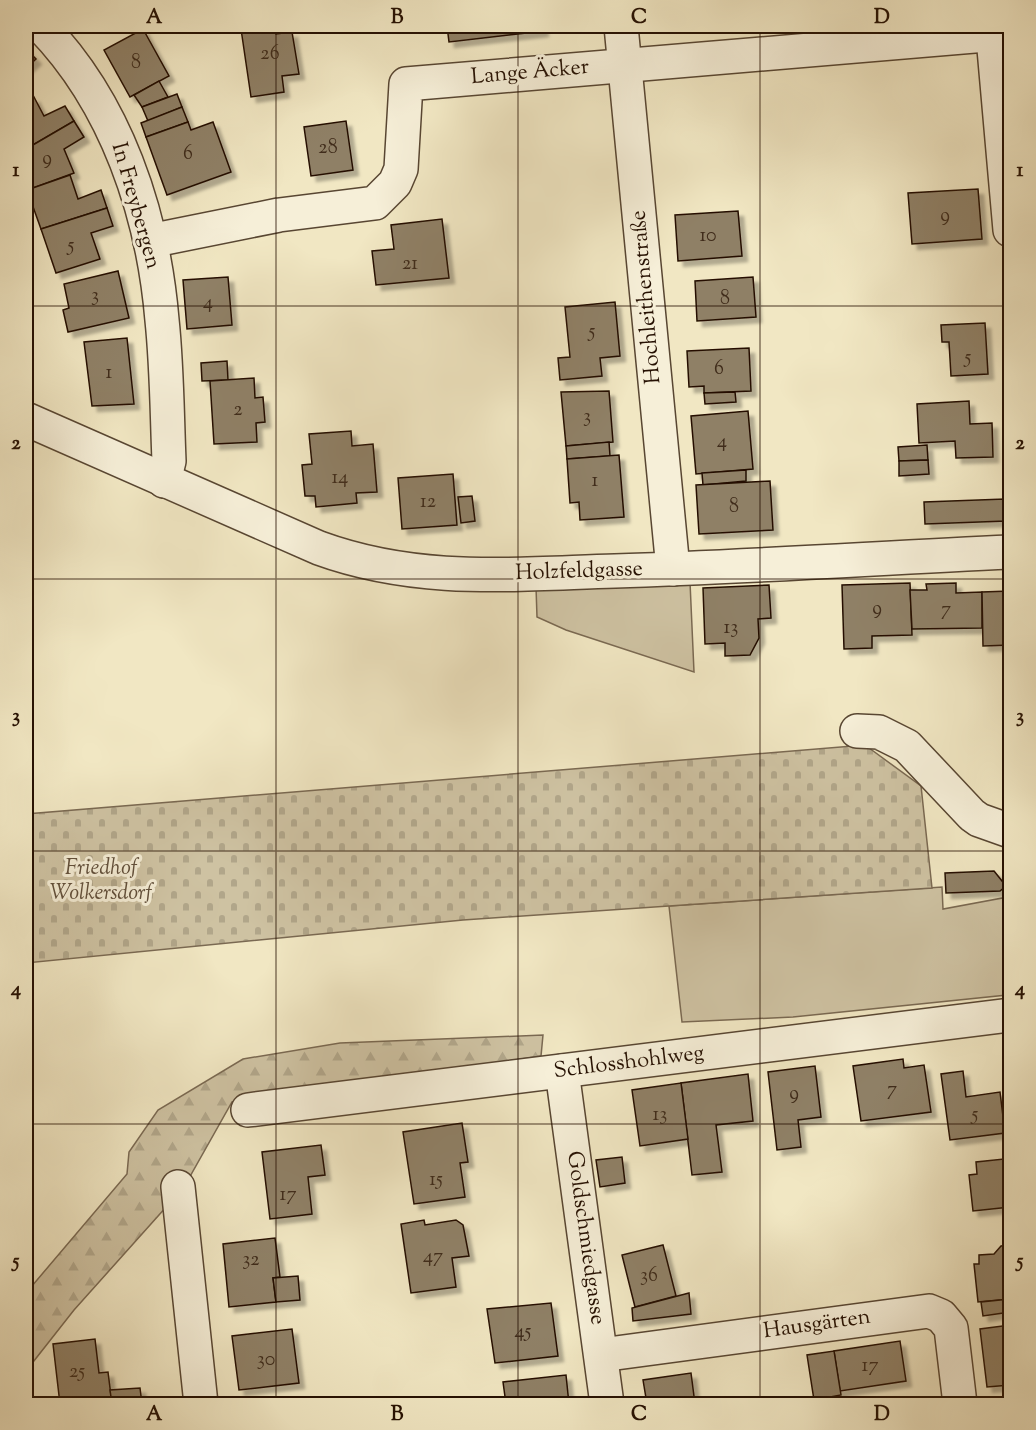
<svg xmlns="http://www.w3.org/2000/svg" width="1036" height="1430" viewBox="0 0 1036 1430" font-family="'Sorts Mill Goudy',serif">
<defs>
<pattern id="forest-firs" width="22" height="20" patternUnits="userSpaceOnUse" patternTransform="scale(1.5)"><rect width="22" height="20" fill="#cec2a2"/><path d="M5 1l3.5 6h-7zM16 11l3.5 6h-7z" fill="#b1a68a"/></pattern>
<pattern id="cemetery-stones" width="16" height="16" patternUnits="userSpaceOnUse" patternTransform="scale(1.5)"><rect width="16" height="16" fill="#cec2a2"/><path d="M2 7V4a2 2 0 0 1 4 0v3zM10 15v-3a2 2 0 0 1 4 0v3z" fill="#b1a68a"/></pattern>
<filter id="shadow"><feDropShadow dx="5.5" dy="5.5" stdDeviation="1.5" flood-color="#0004"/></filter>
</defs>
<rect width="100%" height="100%" fill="#f1e7c3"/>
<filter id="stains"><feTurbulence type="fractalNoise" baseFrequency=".00333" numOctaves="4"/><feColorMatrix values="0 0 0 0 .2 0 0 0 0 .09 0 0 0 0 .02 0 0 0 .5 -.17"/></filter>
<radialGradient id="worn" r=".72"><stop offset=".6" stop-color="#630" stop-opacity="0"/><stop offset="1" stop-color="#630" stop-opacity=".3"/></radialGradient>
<g fill="#cec2a2" stroke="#7a6952" stroke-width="1.5">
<polygon points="690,582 694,672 566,630 537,617 536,587"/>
<polygon points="942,887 943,909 1008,897 1010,977 1007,995 793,1017 682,1022 669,906"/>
</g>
<polygon fill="url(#forest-firs)" stroke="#7a6952" stroke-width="1.5" points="543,1035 541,1056 232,1102 184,1187 74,1310 26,1371 26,1293 127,1174 129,1152 158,1110 243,1059 340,1043"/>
<polygon fill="url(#cemetery-stones)" stroke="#7a6952" stroke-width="1.5" points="865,745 921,786 932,888 463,920 26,963 26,814"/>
<g fill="#8f8066" stroke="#251002" stroke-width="1.5" filter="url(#shadow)">
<polygon points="275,26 276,34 292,32 299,74 282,76 284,92 251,97 241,29"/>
<polygon points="447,26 542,26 543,31 449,42"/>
<polygon points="143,29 169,76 130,97 104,50"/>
<polygon points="26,49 36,59 26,68"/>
<polygon points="159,81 168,97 142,107 134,95"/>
<polygon points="177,94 182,107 148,121 142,107"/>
<polygon points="34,97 44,116 65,106 74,121 26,149 26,104"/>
<polygon points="182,107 188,122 146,137 141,123"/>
<polygon points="74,121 84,137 64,149 74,173 33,188 26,169 26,149"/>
<polygon points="346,121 353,170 311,176 304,127"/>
<polygon points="188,122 191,130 213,122 231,172 167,195 146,137"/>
<polygon points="70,175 78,199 101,190 107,208 41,229 27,190"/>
<polygon points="978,189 982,239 912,244 908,193"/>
<polygon points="107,208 113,226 91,233 100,259 56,273 41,229"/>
<polygon points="738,211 742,256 678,261 675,215"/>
<polygon points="442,219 449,278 376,285 372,251 394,249 391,225"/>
<polygon points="118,271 129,318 68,332 63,310 69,308 64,284"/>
<polygon points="228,277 232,325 187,329 183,280"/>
<polygon points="753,277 756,317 697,321 695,281"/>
<polygon points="615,302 620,356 600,358 602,376 560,380 558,358 570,357 565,307"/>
<polygon points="985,323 988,374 951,376 949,342 942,342 941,325"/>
<polygon points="127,338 134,404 92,406 84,342"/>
<polygon points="749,348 751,391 704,393 704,386 689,387 687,351"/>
<polygon points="227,361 228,380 202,381 201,363"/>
<polygon points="254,378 255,398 263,397 265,422 256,423 257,442 214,444 210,381"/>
<polygon points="609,391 613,442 566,446 561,392"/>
<polygon points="735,392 736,402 705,404 704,393"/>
<polygon points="969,401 970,424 992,423 993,457 956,458 955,441 919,443 917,404"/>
<polygon points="748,411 753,469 696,474 691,416"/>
<polygon points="351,431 352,446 373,444 377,492 356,493 357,503 316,507 315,496 305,496 302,465 312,464 309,434"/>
<polygon points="609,442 610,456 567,459 566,446"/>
<polygon points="927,445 928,460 899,461 898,447"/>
<polygon points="619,455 624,517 580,520 579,502 570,503 567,459"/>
<polygon points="928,460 929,474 899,476 899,461"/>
<polygon points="746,470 746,481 703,485 702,473"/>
<polygon points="453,474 457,525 402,529 398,478"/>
<polygon points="770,481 773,530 699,534 696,485"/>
<polygon points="472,496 475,521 461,523 458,497"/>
<polygon points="1005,499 1006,521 925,524 924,502"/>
<polygon points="910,583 912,635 872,636 872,648 844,649 842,585"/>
<polygon points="956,583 956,593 982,592 982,628 912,629 910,590 927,590 926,584"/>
<polygon points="769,585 771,618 758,619 759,638 750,655 725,656 725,643 705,644 703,588"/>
<polygon points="1010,591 1010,645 983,646 982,592"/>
<polygon points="994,871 1006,886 1000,891 946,893 945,873"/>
<polygon points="903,1059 904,1068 924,1065 931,1112 861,1121 853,1066"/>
<polygon points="815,1066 821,1117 798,1120 801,1147 777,1150 768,1072"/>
<polygon points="963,1071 966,1097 1000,1092 1005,1133 950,1140 941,1074"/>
<polygon points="748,1074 753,1121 716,1125 722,1172 692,1175 681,1083"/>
<polygon points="681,1083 688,1139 640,1146 632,1090"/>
<polygon points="462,1123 468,1162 460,1163 465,1197 414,1204 403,1132"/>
<polygon points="321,1145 325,1175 308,1177 312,1214 270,1219 262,1152"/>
<polygon points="622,1157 625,1183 600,1187 596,1160"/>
<polygon points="1004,1159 1005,1170 1010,1169 1010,1207 973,1211 969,1175 977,1174 976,1162"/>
<polygon points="424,1220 425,1225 456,1220 463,1225 469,1256 452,1258 456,1287 411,1293 401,1224"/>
<polygon points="275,1238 280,1277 273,1278 276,1302 229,1307 223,1244"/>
<polygon points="663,1245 676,1296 635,1307 622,1255"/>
<polygon points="1010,1245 1010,1299 978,1302 974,1264 979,1264 979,1255 994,1254 1001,1246"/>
<polygon points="298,1276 300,1300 276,1302 273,1278"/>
<polygon points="689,1293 691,1314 633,1321 632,1308"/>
<polygon points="1010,1299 1010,1312 983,1316 981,1302"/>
<polygon points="551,1303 558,1356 495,1363 487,1309"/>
<polygon points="1010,1325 1010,1385 987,1387 980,1329"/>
<polygon points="292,1329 299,1383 239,1390 232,1336"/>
<polygon points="95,1339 99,1373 108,1372 112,1404 60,1404 53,1344"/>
<polygon points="900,1341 906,1381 840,1391 834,1351"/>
<polygon points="834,1351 841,1395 814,1400 807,1355"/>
<polygon points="691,1373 695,1404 647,1404 643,1380"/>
<polygon points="566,1375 569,1404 506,1404 503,1382"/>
<polygon points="140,1388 142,1404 112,1404 110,1390"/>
</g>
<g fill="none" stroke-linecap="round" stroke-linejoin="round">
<defs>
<g id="street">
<path d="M41,26C116,103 153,213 162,320C167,367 167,414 169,461L164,481"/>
<polyline points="621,26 673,569"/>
<polyline points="992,26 1010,230"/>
<polyline points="150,241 279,215 375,203 395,183 401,169 406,84 1010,33"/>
<path d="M26,419L319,548C418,584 512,574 615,571C747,567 879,558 1010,552"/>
<polyline points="857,731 879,732 907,746 972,815 979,820 1010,831"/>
<polyline points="562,1071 607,1404"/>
<polyline points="248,1110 1010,1015"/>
<polyline points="178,1187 201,1404"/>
<polyline points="601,1355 929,1311 941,1316 951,1328 960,1404"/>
</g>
</defs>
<use href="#street" stroke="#584632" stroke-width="36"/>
<use href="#street" stroke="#f6efd8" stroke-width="33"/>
</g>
<path fill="none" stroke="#251002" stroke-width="1.5" stroke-opacity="0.55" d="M276,26V1404M518,26V1404M760,26V1404M26,306H1010M26,579H1010M26,851H1010M26,1124H1010"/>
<g text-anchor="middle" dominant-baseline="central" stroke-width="6" stroke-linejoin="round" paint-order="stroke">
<g font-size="20" fill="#402c1b">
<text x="270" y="54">26</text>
<text x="136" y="63">8</text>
<text x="328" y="148">28</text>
<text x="188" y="154">6</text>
<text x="47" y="159">9</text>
<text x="945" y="216">9</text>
<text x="708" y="236">10</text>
<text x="71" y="246">5</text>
<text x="410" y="264">21</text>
<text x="95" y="296">3</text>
<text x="725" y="299">8</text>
<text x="208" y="303">4</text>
<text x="592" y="332">5</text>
<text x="968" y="358">5</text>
<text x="719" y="369">6</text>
<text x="109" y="373">1</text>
<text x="238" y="410">2</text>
<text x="587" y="417">3</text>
<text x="722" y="442">4</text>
<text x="340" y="478">14</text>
<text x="595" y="481">1</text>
<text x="428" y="502">12</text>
<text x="734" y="507">8</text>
<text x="877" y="609">9</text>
<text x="946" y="610">7</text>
<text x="731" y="628">13</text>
<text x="892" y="1090">7</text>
<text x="794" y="1094">9</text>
<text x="660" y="1115">13</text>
<text x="975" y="1115">5</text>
<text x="436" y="1180">15</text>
<text x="288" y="1195">17</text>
<text x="433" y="1257">47</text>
<text x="251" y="1260">32</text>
<text x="649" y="1276">36</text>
<text x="523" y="1332">45</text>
<text x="266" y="1360">30</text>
<text x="870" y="1366">17</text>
<text x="77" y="1372">25</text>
</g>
<g font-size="22" fill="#251002" stroke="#f6efd8">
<text transform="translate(530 73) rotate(-5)">Lange Äcker</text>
<text transform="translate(135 206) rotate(74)">In Freybergen</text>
<text transform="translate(647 297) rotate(-95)">Hochleithenstraße</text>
<text transform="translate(579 572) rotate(-2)">Holzfeldgasse</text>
<text transform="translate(629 1063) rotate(-7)">Schlosshohlweg</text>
<text transform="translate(585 1238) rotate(82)">Goldschmiedgasse</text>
<text transform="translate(817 1325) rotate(-8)">Hausgärten</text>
</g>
<g font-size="22" font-style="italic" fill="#604e3a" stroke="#f6efd8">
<text x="101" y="869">Friedhof<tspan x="101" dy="25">Wolkersdorf</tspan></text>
</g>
</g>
<rect width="1036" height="1430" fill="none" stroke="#f1e7c3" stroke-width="66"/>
<rect x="33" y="33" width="970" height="1364" fill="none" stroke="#251002" stroke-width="2"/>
<g font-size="20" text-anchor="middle" font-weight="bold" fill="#251002">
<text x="154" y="23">A</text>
<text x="397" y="23">B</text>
<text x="639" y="23">C</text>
<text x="882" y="23">D</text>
<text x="16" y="176">1</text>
<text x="1020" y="176">1</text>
<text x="16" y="449">2</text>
<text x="1020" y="449">2</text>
<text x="16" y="722">3</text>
<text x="1020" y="722">3</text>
<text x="16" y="995">4</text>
<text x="1020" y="995">4</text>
<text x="16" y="1267">5</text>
<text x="1020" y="1267">5</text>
<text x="154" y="1420">A</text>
<text x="397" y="1420">B</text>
<text x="639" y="1420">C</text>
<text x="882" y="1420">D</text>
</g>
<rect width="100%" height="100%" filter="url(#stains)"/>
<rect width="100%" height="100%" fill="url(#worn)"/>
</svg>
